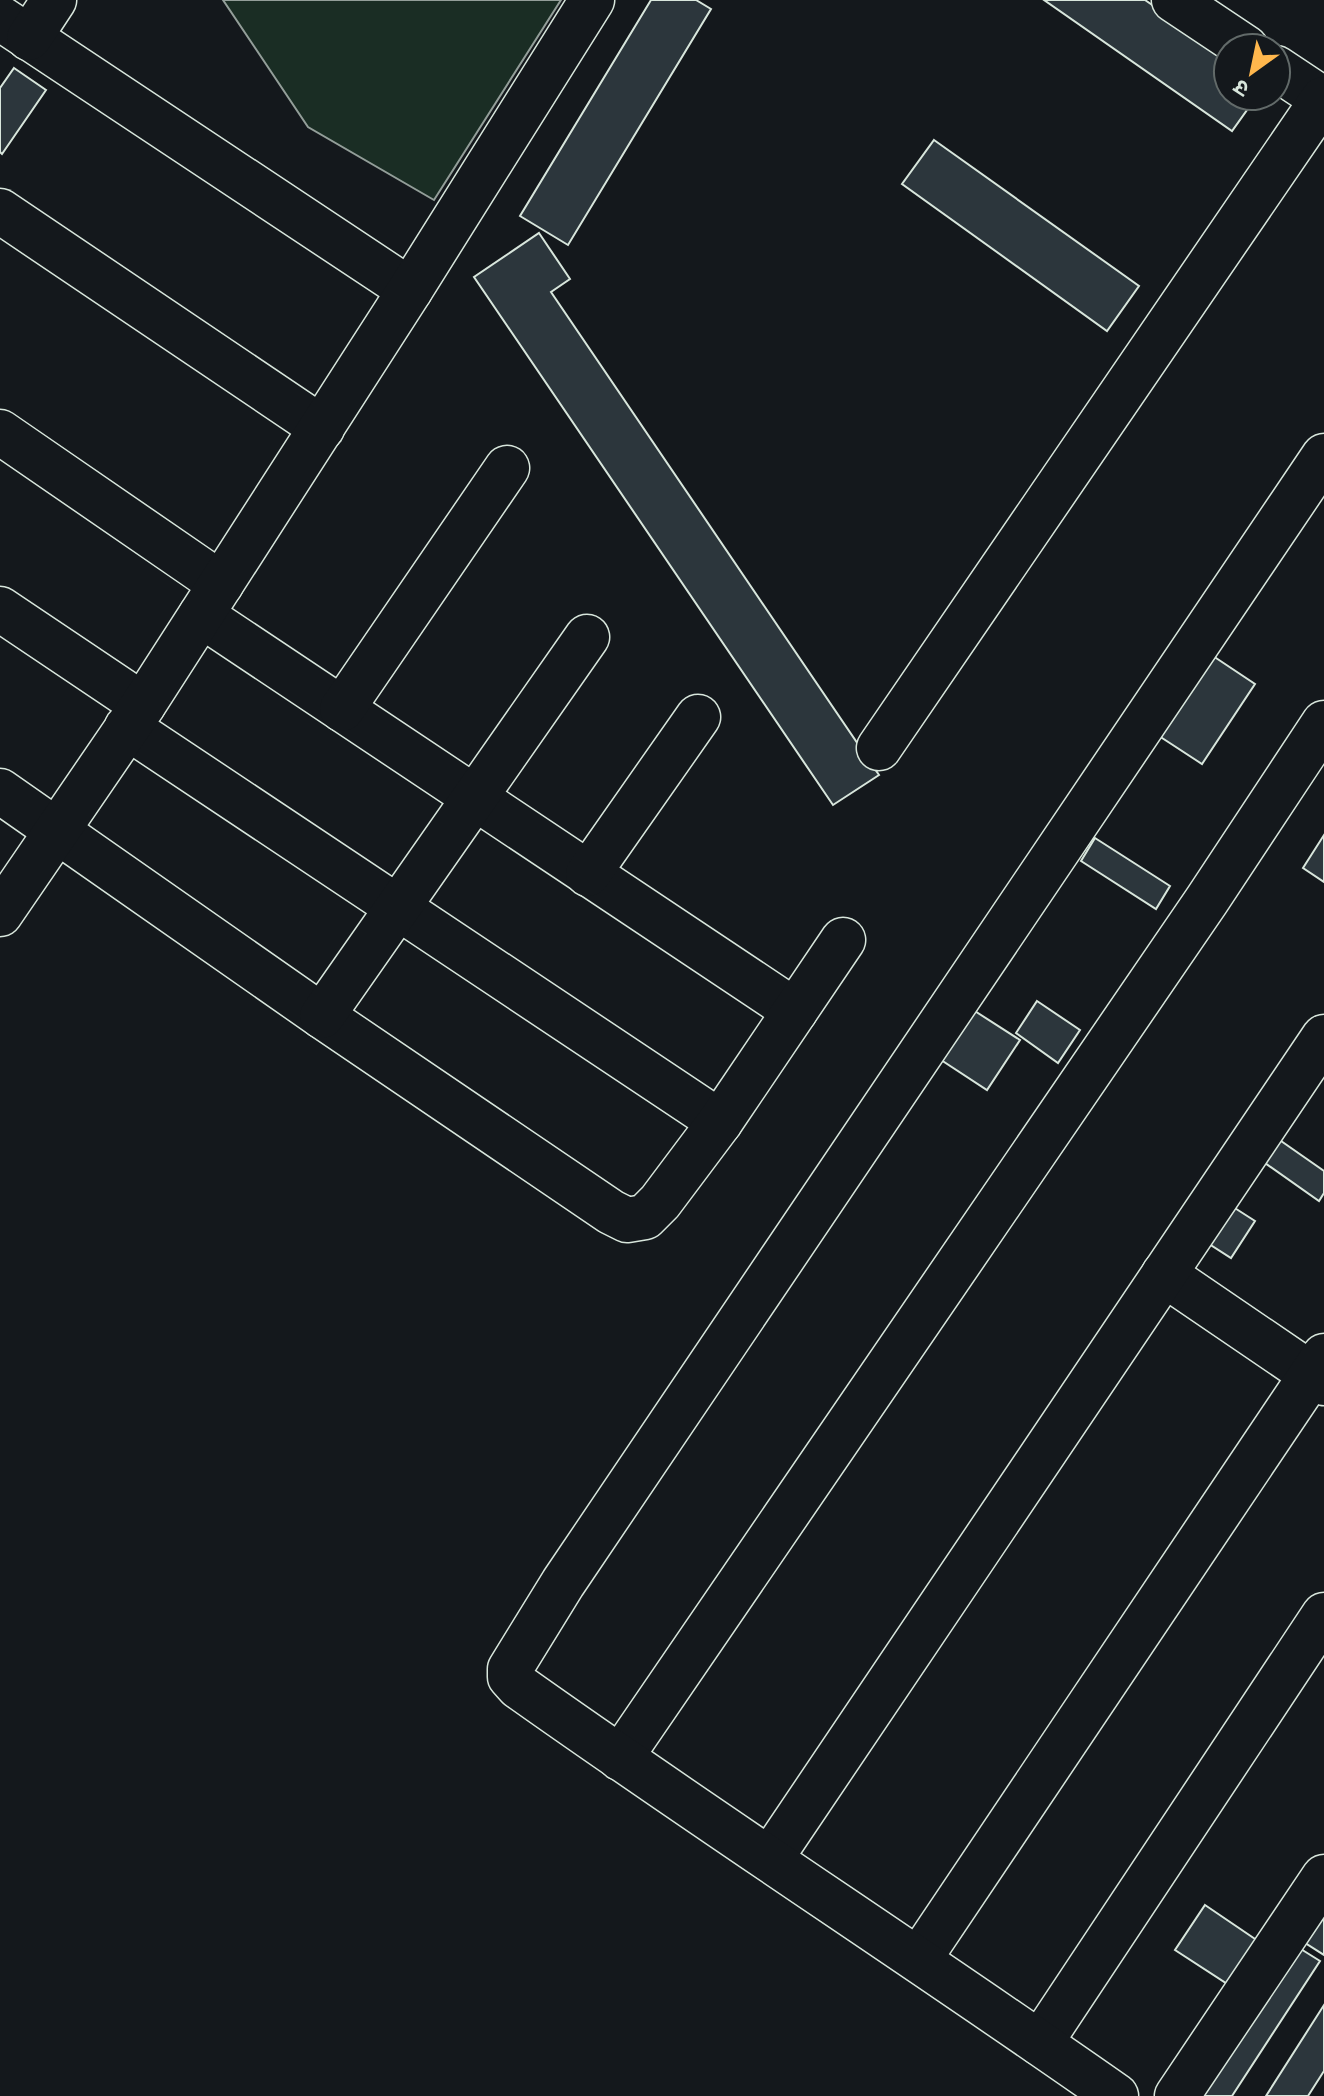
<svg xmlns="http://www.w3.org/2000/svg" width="1324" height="2096" viewBox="0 0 1324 2096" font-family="Karla,'Noto Sans Devanagari',sans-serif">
<rect width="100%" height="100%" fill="#14181c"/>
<polygon fill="#1a2d24" stroke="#939e99" stroke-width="2" points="223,0 561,0 434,200 308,127"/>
<g fill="#2c363c" stroke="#d8e6dc" stroke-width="2">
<polygon points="651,0 696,0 711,9 568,245 520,216"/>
<polygon points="1044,0 1145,0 1228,58 1228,96 1257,96 1232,131"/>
<polygon points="14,68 46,90 2,154 0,152 0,88"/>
<polygon points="934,140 1139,286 1107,331 902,184"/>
<polygon points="539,233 570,279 551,292 879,775 833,805 474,277"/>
<polygon points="1210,654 1255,684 1202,764 1156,734"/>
<polygon points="1324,835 1324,882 1303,868"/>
<polygon points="1095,838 1170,886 1156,909 1081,861"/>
<polygon points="1037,1001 1080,1030 1058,1063 1016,1033"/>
<polygon points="967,1006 1020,1040 987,1090 935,1056"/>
<polygon points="1271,1134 1324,1171 1324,1193 1319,1201 1255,1156"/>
<polygon points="1216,1196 1255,1221 1231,1258 1192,1233"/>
<polygon points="1324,1881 1324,1955 1291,1934"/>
<polygon points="1205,1905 1258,1941 1229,1985 1175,1950"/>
<polygon points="1296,1946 1320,1961 1232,2096 1201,2096"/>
<polygon points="1324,2005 1324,2071 1308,2096 1266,2096"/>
</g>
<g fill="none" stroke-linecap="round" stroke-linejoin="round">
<defs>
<g id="minor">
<polyline points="1174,0 1246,48"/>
<polyline points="0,18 410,290"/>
<polyline points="29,38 54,0"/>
<polyline points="1276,68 1324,100"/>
<polyline points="0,211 322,428"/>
<polyline points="0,432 221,584"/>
<polyline points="0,609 143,705"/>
<polyline points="201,615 795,1011"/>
<polyline points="342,709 507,468"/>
<polyline points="127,727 720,1122"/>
<polyline points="879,748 1323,99"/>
<polyline points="0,791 322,1016 611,1212 627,1220 645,1217 660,1202 720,1122 843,940"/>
<polyline points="588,874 698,717"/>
<polyline points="0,914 143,705 410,290 592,0"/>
<polyline points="322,1016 587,637"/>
<polyline points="1164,1274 1324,1383"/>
<polyline points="620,1758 1207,900 1324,723"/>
<polyline points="770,1859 1324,1037"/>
<polyline points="919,1959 1324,1356"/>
<polyline points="1040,2043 1324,1615"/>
<path d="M1116,2096C918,1957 715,1826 518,1686L510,1677V1669L563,1583L1324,456"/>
<polyline points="1177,2096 1324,1877"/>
</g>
</defs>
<use href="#minor" stroke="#d8e6dc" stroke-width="47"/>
<use href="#minor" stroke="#14181c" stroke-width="44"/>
</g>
<g transform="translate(1252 72) rotate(213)"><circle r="38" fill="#14181c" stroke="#626a69" stroke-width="2"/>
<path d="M0-6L14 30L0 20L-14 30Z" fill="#ffb74d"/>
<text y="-12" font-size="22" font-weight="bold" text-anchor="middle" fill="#d8e6dc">उ</text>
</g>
</svg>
